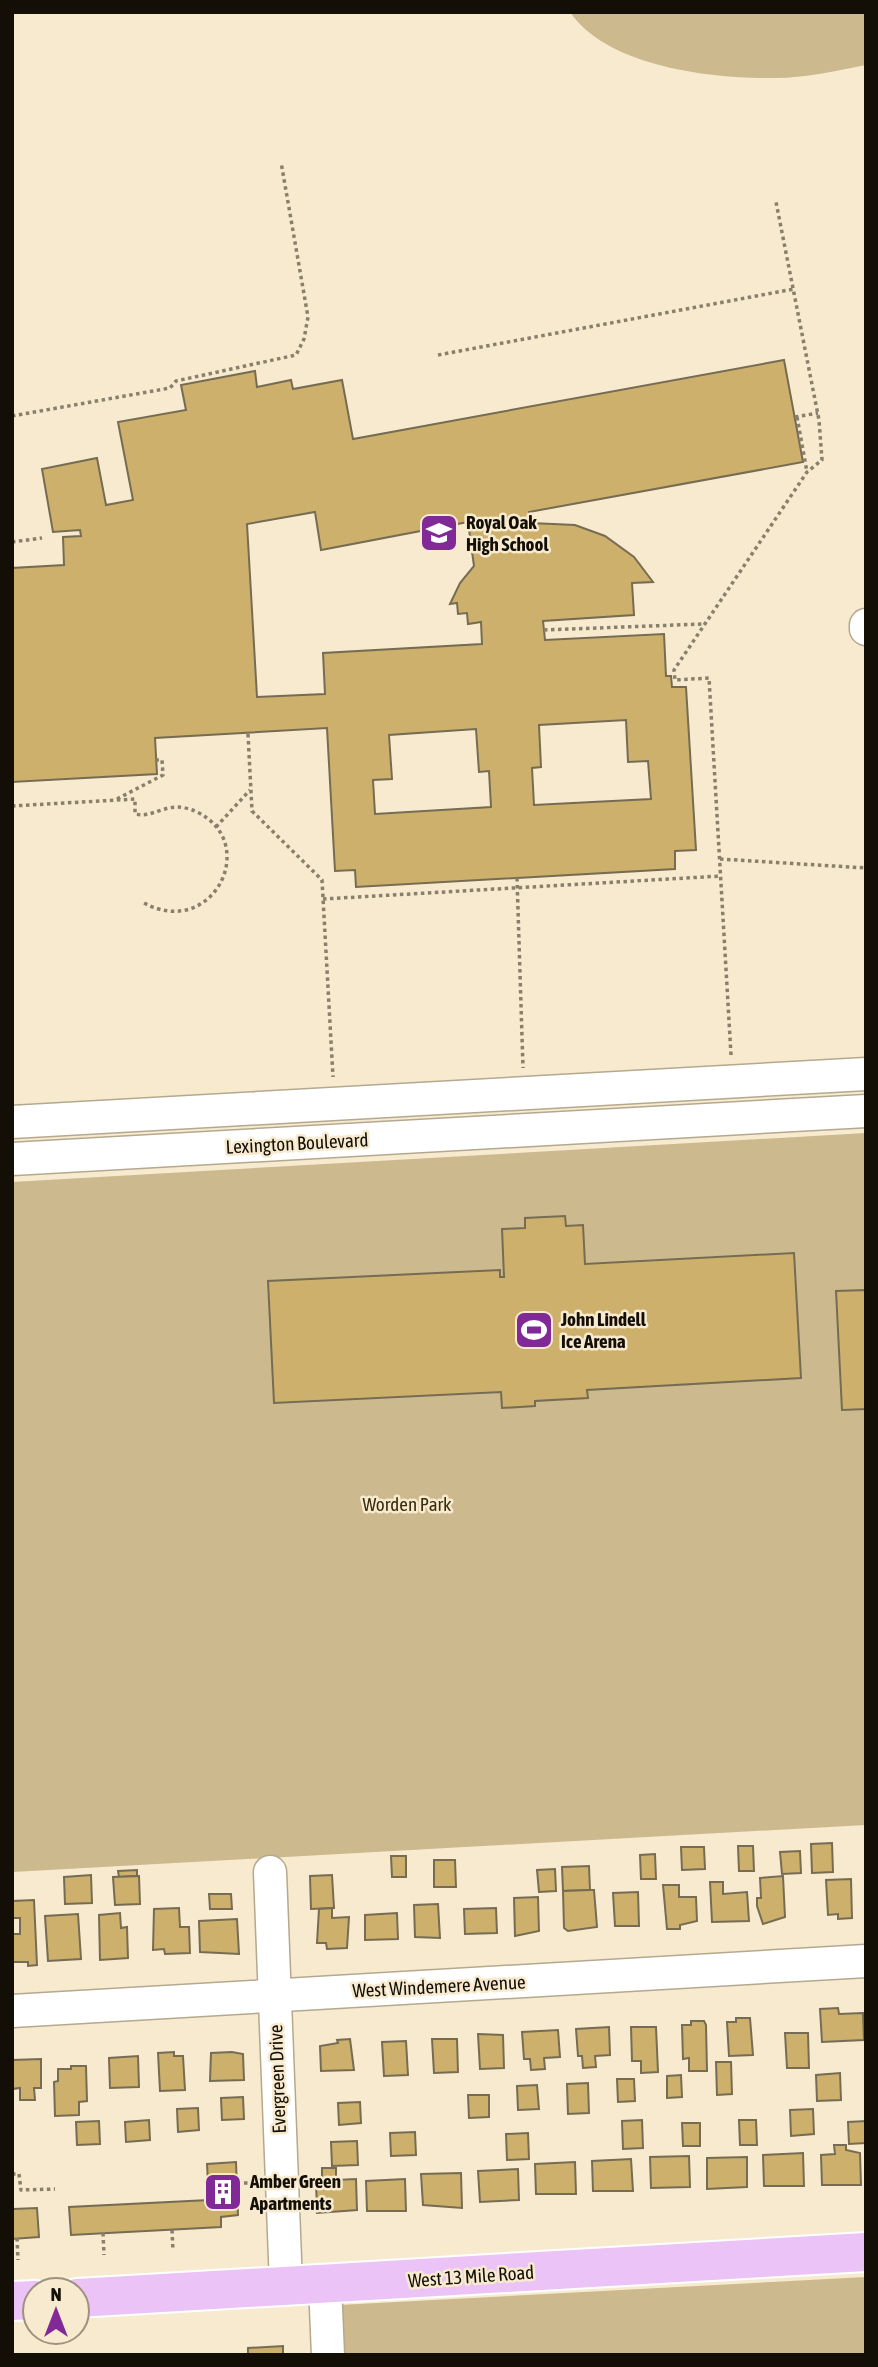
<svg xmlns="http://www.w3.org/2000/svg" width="878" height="2367" viewBox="0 0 878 2367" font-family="'Asap Condensed',sans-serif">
<rect width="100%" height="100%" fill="#f7eacf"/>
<g fill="#ccb98e">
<path d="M570,12H866V65C836,71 805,78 775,78C713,79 607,67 570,12Z"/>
<polygon points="866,1133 866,1825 12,1872 12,1182"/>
<polygon points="866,2277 866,2355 341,2355 339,2305"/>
</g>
<g fill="#cdb06c" stroke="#766c53" stroke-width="2" fill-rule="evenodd">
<path d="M784,360L803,462L529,512L531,523L575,525L605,536L634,557L653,582L632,583L634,615L543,621L544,630L545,640L664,634L666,676H671L672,687H686L696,850L675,851V869L356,887L355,870L335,871L327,728L155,738L157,774L12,782V568L64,565L63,537L81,536L80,530L53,532L42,469L97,458L106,505L133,500L118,422L186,410L181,385L255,371L257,387L291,380L293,389L342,380L353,439ZM315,512L321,550L468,522L474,566L460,583L450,604L457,603L458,614L467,613L468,624L481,622L482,644L323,653L325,694L257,697L247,524ZM626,720L628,762L648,761L651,799L534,805L532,768L541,767L539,725ZM476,729L479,772L489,771L491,807L375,814L373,780L392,779L389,735Z"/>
<polygon points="565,1216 566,1226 583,1225 585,1264 794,1253 801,1378 587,1390 588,1398 535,1401 535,1406 502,1408 501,1392 274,1403 268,1281 500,1270 500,1277 504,1277 502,1229 525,1228 525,1218"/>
<polygon points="866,1290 866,1409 842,1410 836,1291"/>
<polygon points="832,1843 833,1872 812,1873 811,1844"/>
<polygon points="738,1846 753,1846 754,1871 739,1871"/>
<polygon points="681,1847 704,1847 705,1869 682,1870"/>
<polygon points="800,1851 801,1873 782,1874 780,1852"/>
<polygon points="655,1854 656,1879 641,1879 640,1855"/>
<polygon points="391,1856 406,1856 406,1877 392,1877"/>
<polygon points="434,1860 455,1860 456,1887 434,1887"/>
<polygon points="589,1866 590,1890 563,1891 562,1867"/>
<polygon points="555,1869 556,1891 539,1892 537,1870"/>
<polygon points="137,1870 137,1876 119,1877 118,1871"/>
<polygon points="91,1875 92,1903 65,1904 64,1877"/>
<polygon points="332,1875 334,1908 311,1909 310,1876"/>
<polygon points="139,1876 140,1904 115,1905 113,1877"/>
<polygon points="783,1876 785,1917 763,1924 757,1906 757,1898 761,1898 760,1878"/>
<polygon points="851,1879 852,1918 838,1919 838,1914 828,1915 826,1880"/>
<polygon points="710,1882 723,1882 723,1894 747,1892 749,1921 712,1922"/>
<polygon points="663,1885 679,1885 679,1897 696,1897 697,1921 680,1925 680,1929 667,1929"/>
<polygon points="590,1890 594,1890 597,1927 568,1931 564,1928 563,1891"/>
<polygon points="638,1892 639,1926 615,1926 613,1893"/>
<polygon points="209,1894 231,1894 232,1909 210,1909"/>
<polygon points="538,1897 539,1931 515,1936 514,1898"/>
<polygon points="34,1900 37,1965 28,1966 28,1962 12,1962 12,1934 20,1934 20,1918 12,1918 12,1901"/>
<polygon points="438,1904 440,1938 415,1937 414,1905"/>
<polygon points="179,1908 180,1927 189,1927 190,1953 165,1954 164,1949 153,1950 154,1909"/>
<polygon points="332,1908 332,1918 349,1917 347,1948 327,1949 326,1943 317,1943 319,1909"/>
<polygon points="496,1908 497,1933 465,1934 464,1909"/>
<polygon points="120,1913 121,1928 127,1927 128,1958 100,1960 99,1915"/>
<polygon points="397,1913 398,1939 365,1940 365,1915"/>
<polygon points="78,1914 81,1959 48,1961 45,1916"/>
<polygon points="237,1919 239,1954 200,1952 199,1921"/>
<polygon points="838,2008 839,2014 863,2013 864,2040 822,2042 820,2009"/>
<polygon points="736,2018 750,2018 753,2055 729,2056 727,2022 736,2022"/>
<polygon points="691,2021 704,2021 706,2025 707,2071 689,2071 689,2058 683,2059 682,2025 691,2025"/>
<polygon points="609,2027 610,2055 595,2056 596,2067 583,2068 582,2056 578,2056 576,2029"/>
<polygon points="631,2027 656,2027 658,2072 641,2073 641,2061 632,2061"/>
<polygon points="558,2030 560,2057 544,2058 545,2069 531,2070 530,2059 524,2059 522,2032"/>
<polygon points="785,2033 808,2033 809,2068 787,2068"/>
<polygon points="478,2034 503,2035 504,2068 480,2069"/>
<polygon points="350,2039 354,2070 321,2071 320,2046 338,2043 337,2040"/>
<polygon points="432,2039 457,2039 458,2072 434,2073"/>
<polygon points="406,2041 408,2075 384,2076 382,2042"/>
<polygon points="174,2052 174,2056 183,2056 185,2090 160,2091 158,2053"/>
<polygon points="232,2052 243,2054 244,2080 210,2081 211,2053"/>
<polygon points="138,2056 139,2087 110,2088 109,2058"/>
<polygon points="41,2059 41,2088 34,2088 35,2100 20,2100 20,2088 12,2089 12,2060"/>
<polygon points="716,2062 731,2062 732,2094 717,2095"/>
<polygon points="71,2066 86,2066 87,2101 79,2102 79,2115 55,2116 54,2082 58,2081 58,2069 71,2069"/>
<polygon points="840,2073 841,2100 817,2101 816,2075"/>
<polygon points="681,2075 682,2097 667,2098 667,2076"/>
<polygon points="617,2079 634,2079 635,2101 618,2102"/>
<polygon points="588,2083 589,2113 568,2114 567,2084"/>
<polygon points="537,2085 539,2109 518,2110 517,2086"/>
<polygon points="468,2095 489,2095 489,2117 469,2118"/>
<polygon points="243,2097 244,2119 222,2120 221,2098"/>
<polygon points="360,2102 361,2123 339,2125 338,2103"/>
<polygon points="198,2108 199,2130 178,2132 177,2109"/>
<polygon points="813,2109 814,2134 791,2136 790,2110"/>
<polygon points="149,2120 150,2140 126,2142 125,2122"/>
<polygon points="642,2120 643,2148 623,2149 622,2121"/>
<polygon points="739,2120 756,2120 757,2145 740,2145"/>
<polygon points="99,2121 100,2144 77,2145 76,2122"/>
<polygon points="866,2121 866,2143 849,2144 848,2122"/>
<polygon points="682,2123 700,2123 700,2146 683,2146"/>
<polygon points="415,2132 416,2155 391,2156 390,2133"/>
<polygon points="528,2133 529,2159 507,2160 506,2134"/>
<polygon points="357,2141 358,2165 332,2166 331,2142"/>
<polygon points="834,2145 846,2145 846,2150 860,2153 861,2185 822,2185 821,2155 835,2154"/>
<polygon points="803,2153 804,2186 764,2186 763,2155"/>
<polygon points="689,2156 690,2187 651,2188 650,2157"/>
<polygon points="747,2157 747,2187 707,2189 707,2158"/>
<polygon points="631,2159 633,2191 593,2191 592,2161"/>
<polygon points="236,2162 238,2215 221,2217 221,2227 71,2235 69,2207 209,2200 207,2164"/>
<polygon points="575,2162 576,2194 536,2194 535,2164"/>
<polygon points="322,2168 336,2168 336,2180 356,2179 357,2210 317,2213 316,2180 322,2180"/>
<polygon points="518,2169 519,2200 480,2202 478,2171"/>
<polygon points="461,2173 462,2208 423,2205 421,2174"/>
<polygon points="405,2179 406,2211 367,2211 366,2181"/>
<polygon points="12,2201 13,2209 37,2208 39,2237 12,2239"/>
<polygon points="283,2346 283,2355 248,2355 248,2348"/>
</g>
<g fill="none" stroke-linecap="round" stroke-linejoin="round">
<defs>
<g id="minor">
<polyline points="866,625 866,629"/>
<polyline points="12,1122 866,1074"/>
<polyline points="12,1159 866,1111"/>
<polyline points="270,1872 286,2285"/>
<polyline points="12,2011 866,1961"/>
<polyline points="325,2285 328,2355"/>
</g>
<g id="major">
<polyline points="77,2298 866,2252"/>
<polyline points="12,2301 35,2300"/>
</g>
</defs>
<use href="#minor" stroke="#b4a98f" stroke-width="35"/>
<use href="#major" stroke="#fff" stroke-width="42"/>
<g stroke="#88806d" stroke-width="3.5" stroke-dasharray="3.5 3.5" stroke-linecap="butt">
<polyline points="438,355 794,289"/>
<polyline points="12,416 170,388 176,381 296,355 304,339 308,317 281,162"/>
<polyline points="795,417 818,413"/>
<polyline points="797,417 807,472"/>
<polyline points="12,542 42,538"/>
<polyline points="544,630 703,624"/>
<polyline points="248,734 252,811 322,880 333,1077"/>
<polyline points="117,799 163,775 162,760 156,760"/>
<path d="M12,806L135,799V814C156,819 167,798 197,812C261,843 213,940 144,903"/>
<polyline points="216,827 250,790"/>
<polyline points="720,859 866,868"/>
<polyline points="517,878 523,1068"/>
<polyline points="323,899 721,876"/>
<polyline points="731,1055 709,678 675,680 674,670 807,472 822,460 819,420 776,202"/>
<polyline points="12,2174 19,2174 21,2190 55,2189"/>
<polyline points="237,2183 255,2183"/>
<polyline points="172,2230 173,2251"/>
<polyline points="103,2233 104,2255"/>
<polyline points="17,2238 18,2260"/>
</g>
<use href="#minor" stroke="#fff" stroke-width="32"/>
<use href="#major" stroke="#ebc3f7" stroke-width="38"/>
</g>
<defs>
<symbol id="school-square" viewBox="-11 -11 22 22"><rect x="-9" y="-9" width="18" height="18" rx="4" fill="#812a97" stroke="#f7eacf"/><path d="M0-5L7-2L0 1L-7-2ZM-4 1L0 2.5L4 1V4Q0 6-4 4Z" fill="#fff"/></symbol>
<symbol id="stadium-square" viewBox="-11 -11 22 22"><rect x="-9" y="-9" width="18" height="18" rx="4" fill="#812a97" stroke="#f7eacf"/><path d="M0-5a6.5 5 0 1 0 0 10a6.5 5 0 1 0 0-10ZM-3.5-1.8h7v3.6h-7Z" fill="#fff"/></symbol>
<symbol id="building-square" viewBox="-11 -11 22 22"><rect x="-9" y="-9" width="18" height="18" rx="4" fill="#812a97" stroke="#f7eacf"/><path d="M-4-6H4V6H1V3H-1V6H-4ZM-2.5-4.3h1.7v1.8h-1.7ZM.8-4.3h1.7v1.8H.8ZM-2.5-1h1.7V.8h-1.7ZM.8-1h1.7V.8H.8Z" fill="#fff"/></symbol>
</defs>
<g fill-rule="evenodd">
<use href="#school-square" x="417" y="511" width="44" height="44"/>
<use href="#stadium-square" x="512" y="1308" width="44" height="44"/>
<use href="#building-square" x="201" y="2170" width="44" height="44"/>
</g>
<g text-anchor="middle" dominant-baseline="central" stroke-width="5" stroke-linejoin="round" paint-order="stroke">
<g font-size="19" font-weight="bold" fill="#130f06" stroke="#f7eacf" text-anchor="start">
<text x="466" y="522">Royal Oak<tspan x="466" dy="22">High School</tspan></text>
<text x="561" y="1319">John Lindell<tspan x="561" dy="22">Ice Arena</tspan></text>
<text x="250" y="2181">Amber Green<tspan x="250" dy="22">Apartments</tspan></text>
</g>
<g font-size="19" fill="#130f06" stroke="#f7eacf">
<text transform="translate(297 1143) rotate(-3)">Lexington Boulevard</text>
<text transform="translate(439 1986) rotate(-3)">West Windemere Avenue</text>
<text transform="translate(277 2079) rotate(-92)">Evergreen Drive</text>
<text transform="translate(471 2276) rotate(-4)">West 13 Mile Road</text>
</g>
<g font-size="19" fill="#382c0d" stroke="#f7eacf">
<text x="407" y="1504">Worden Park</text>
</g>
</g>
<rect width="878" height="2367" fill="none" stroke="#130f06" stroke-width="28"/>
<g transform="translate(56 2311)"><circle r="33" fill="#f7eacf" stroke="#9c927f" stroke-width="2"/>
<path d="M0-5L12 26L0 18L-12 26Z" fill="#812a97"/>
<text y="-10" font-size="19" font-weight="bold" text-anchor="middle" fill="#130f06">N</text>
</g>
</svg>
